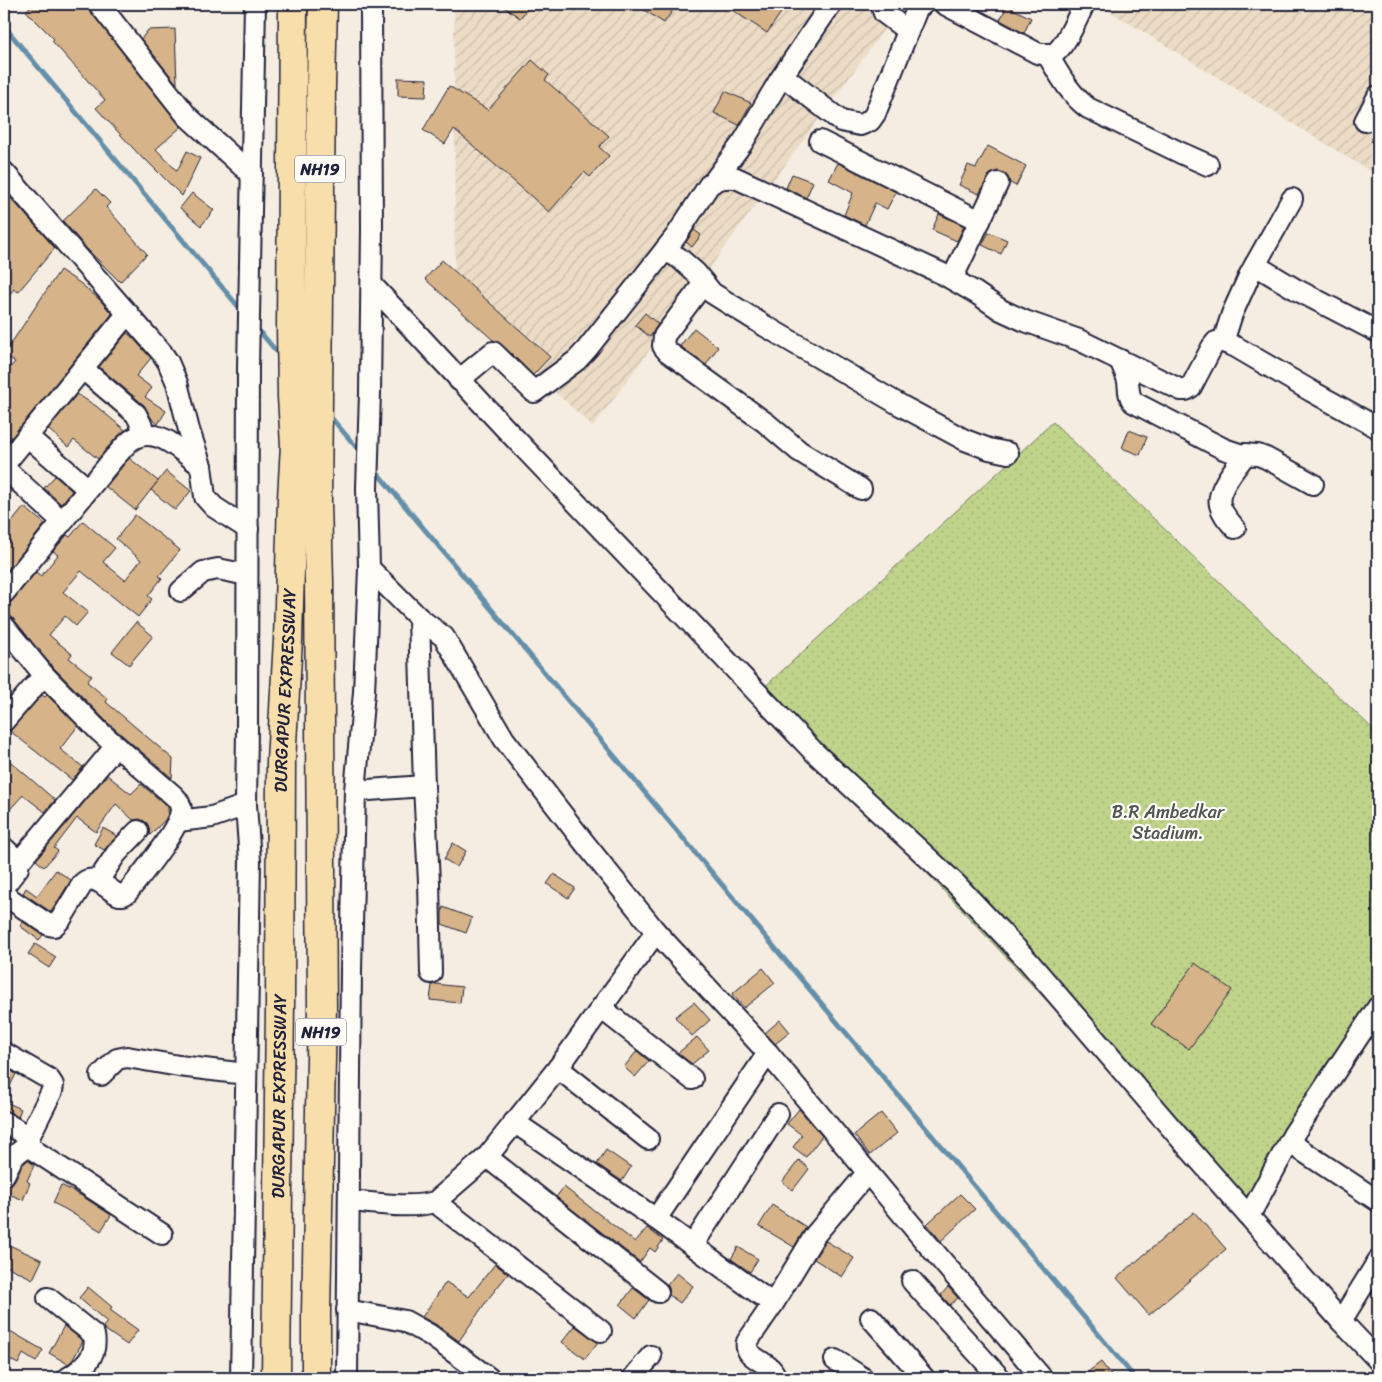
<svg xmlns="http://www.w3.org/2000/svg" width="1382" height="1382" viewBox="0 0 1382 1382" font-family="Sriracha,sans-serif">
<defs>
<pattern id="industrial-furrows" width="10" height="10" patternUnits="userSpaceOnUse" patternTransform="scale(1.25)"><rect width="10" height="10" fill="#ecdcc6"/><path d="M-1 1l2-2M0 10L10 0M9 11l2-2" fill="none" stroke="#cabcab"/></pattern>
<pattern id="green-dots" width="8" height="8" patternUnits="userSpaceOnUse" patternTransform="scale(1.25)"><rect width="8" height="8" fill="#bfd48a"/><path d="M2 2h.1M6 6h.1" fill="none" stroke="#a4b678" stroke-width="1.8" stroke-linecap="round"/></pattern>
</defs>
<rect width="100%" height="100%" fill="#f5ede1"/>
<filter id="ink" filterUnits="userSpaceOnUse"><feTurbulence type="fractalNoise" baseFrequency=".02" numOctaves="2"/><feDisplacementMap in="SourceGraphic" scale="10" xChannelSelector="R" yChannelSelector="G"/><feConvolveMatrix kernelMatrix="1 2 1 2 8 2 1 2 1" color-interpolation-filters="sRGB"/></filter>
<g filter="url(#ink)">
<g fill="url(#industrial-furrows)">
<polygon points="454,4 903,4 593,427 455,299"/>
<polygon points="1098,4 1378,4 1378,176"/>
</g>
<polygon fill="url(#green-dots)" stroke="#707b62" points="1053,422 1378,734 1378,1015 1249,1216 758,693"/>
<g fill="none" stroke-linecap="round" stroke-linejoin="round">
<g stroke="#658fa9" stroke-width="5">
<polyline points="4,26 242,311"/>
<polyline points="256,327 281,357"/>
<polyline points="328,414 363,455"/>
<polyline points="374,469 1135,1378"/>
</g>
</g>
<g fill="#d6b388" stroke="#22223b">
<polygon points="33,4 87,4 90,11 181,127 156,149 177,171 187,151 200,158 182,196 145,159 144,160 96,108 105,100 52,41 54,39 26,11"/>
<polygon points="500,4 531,4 520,18"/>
<polygon points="635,4 677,4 664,23"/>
<polygon points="723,4 787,4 767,33"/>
<polygon points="1007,6 1031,18 1024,33 1000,20"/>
<polygon points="175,29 177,84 141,39 148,30"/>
<polygon points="532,60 549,75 545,80 609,136 599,147 609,156 590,177 584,172 549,212 454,129 445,144 423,130 449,86 488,110"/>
<polygon points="398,78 427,79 426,97 398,96"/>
<polygon points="725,91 751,103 739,125 714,113"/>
<polygon points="988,146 1026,166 1016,186 1010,183 1008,177 1004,173 998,171 991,173 988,177 979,194 959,185 968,165 976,168"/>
<polygon points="838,163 896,192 887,209 875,203 865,225 844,215 853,193 829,180"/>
<polygon points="792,174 813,182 806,198 786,188"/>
<polygon points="96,189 110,203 106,207 147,254 120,282 87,249 63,221"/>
<polygon points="192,193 214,210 201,226 180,208"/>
<polygon points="9,196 55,248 18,292 14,289 4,301 4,203"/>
<polygon points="939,214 964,226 957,241 932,230"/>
<polygon points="694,230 701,235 692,247 686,242"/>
<polygon points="989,232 1007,240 1001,254 982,245"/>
<polygon points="442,260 550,357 533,375 501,344 497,341 493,340 425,279"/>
<polygon points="60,270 80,283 100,300 112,314 4,447 4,374 15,362 4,354"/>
<polygon points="645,313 658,324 650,337 635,325"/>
<polygon points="694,328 718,347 706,365 680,346"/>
<polygon points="127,333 133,338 151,358 136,376 152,388 145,397 166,411 158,424 152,419 144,405 99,367"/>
<polygon points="77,394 96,406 125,430 116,438 98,459 74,440 68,447 48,429"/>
<polygon points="1129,430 1147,437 1140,455 1122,448"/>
<polygon points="129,458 158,481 135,510 106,487"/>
<polygon points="166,471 191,491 175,510 151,490"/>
<polygon points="55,476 72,491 61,504 44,488"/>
<polygon points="24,507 45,524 4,575 4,532"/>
<polygon points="135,515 180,550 159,576 162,578 148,596 152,599 138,617 81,571 63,592 88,612 76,626 65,616 49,635 72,654 69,658 92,676 87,682 108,699 106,702 173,759 172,778 108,723 53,667 40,652 41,651 36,647 13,618 9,615 4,614 4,605 9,604 13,600 36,572 41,576 58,555 53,551 67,535 70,537 83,521 115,548 103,562 125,580 141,560 116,539"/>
<polygon points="136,622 153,636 129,665 112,652"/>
<polygon points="42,695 45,697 47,695 78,726 60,749 83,767 72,780 10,731"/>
<polygon points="4,756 55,800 45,812 23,795 4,816"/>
<polygon points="107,775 131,794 141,784 168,807 168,814 165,820 149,836 149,828 147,823 140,819 133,820 116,804 96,832 77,818 54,848 58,851 44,867 36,860"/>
<polygon points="103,828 117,836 104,850 94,844"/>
<polygon points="453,843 466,851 457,867 444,859"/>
<polygon points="56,870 71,880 51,912 23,893 26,888 37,896"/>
<polygon points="554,874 575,888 568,898 547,884"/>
<polygon points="443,907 472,918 466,933 442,924 442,913"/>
<polygon points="23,922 43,935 39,940 20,926"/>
<polygon points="35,944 56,957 49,968 28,954"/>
<polygon points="1195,963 1232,990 1189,1049 1151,1024"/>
<polygon points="763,968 775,983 744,1008 732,994"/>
<polygon points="435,984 462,987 460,1003 430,1000 432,985"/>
<polygon points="694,1002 710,1020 692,1036 675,1017"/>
<polygon points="780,1020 790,1032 775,1044 765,1033"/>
<polygon points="697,1037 709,1050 692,1064 678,1053"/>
<polygon points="637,1051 649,1061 635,1077 624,1067"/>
<polygon points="4,1067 16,1074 4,1098"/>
<polygon points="4,1101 21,1109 18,1117 10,1112 4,1110"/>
<polygon points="799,1109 822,1136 806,1157 793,1147 802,1135 787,1124"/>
<polygon points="881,1113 897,1133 870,1155 854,1135"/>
<polygon points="606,1150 631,1167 622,1181 597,1164"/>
<polygon points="28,1160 34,1165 27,1181 30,1183 23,1200 4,1192 4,1187 11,1185 15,1180 22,1165"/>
<polygon points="799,1160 809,1169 793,1190 782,1182"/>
<polygon points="61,1185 82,1196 111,1215 101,1231 65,1209 53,1203"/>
<polygon points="564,1187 635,1242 647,1228 663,1240 655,1252 650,1248 640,1262 556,1197"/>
<polygon points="960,1194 975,1209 941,1241 927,1224"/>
<polygon points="772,1205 806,1227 794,1247 759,1226"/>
<polygon points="1194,1212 1226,1249 1149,1315 1117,1278"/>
<polygon points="826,1241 854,1258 842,1277 814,1259"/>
<polygon points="7,1244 42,1260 33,1279 4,1265 4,1252"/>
<polygon points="738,1247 758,1259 750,1272 731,1259"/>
<polygon points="495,1264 508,1274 488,1299 459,1341 437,1325 422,1317 446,1282 469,1297"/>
<polygon points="677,1273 693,1286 680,1303 669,1295 669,1288 667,1285"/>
<polygon points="88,1287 112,1307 110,1310 138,1330 127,1345 104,1329 103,1327 107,1322 79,1298"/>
<polygon points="948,1287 958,1298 950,1305 941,1295"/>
<polygon points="633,1288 649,1300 636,1318 620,1305"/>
<polygon points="64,1326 83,1341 72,1361 68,1364 49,1353"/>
<polygon points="575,1326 594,1340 598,1342 585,1359 562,1342"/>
<polygon points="4,1331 9,1333 10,1331 43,1350 36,1362 23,1354 18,1364 4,1356"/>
<polygon points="1101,1362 1113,1378 1080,1378"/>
</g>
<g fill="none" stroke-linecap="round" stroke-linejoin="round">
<defs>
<g id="minor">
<polyline points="99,4 187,116 252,175"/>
<polyline points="881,4 884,13 908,31"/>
<path d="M944,4L1037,53C1042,54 1048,56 1053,54C1064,49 1079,15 1084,4"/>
<path d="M1047,54C1059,74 1070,95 1088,108L1181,153L1208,165"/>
<polyline points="783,76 841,121 860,125 870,121 875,114 917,9 923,4"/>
<polyline points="1365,121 1378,96"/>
<polyline points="820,141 980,221"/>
<polyline points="4,172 162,353 168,362 177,383 189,430 201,466 205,497 214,507 248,529"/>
<polyline points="714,181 743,142 779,81 831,4"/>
<polyline points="665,250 679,258 696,273 712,293 765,326 900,405 965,440 989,449 1008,453"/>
<polyline points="1255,265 1297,290 1378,332"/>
<polyline points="952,279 998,183"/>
<polyline points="704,283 664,336 663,346 668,352 766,423 799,451 861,489"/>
<polyline points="372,285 503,426 813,751 956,884 1029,962 1179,1137 1341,1321 1378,1360"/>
<polyline points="1223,342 1232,314 1250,274 1292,199"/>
<path d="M1120,360C1123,367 1126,374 1128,381C1129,389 1128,395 1133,402L1224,449L1239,454L1258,455L1266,458L1313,484"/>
<polyline points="83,369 136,414 141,424 145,435"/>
<path d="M459,380L493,352L534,392L577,360L587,349L676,236L709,185C718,178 725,177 736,178L945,275L976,293L1001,310L1025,321L1079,340L1181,390H1186L1191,387L1212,347L1216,342H1223L1236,347L1311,391L1378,428"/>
<polyline points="27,436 88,489"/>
<polyline points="4,465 128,313"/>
<polyline points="4,468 63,522"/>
<path d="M1235,528C1229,521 1222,514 1220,505C1216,490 1237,466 1246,454"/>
<polyline points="369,568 419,618 444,637 504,739 583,841 656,932 768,1053 919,1234 1042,1378"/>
<polyline points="181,591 203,572 218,569 247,575"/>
<path d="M4,593L114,458C120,452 125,444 133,439C156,424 184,453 201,466"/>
<polyline points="419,618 424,786 429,882 431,973"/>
<path d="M4,626L44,675L100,732L174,796C178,800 181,804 181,810C180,828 139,878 127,893L123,895H119C107,890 95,872 83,883L61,919L54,926L49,925L4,895"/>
<polyline points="4,721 44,675"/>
<polyline points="355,791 424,786"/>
<polyline points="178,821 212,817 246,805"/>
<polyline points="4,848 19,862 18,868 4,886"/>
<polyline points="19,862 116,746"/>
<polyline points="98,881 116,854 138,831"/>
<polyline points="601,1008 692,1079"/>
<polyline points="4,1053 49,1079 53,1085 52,1091 29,1137 29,1144 35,1151 162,1234"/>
<polyline points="558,1068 648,1139"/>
<polyline points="101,1075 117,1059 127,1057 179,1066 246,1074"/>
<polyline points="4,1122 29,1137"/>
<polyline points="514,1122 656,1219 773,1304"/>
<polyline points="1289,1142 1378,1201"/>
<polyline points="487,1157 658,1292"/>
<polyline points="4,1175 13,1157 29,1144"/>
<path d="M349,1201C376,1203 409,1209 435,1202L487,1157L558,1068L656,932"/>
<polyline points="435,1202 601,1331"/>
<polyline points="1249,1216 1293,1135 1378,1007"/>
<polyline points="656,1219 768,1053"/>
<polyline points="693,1245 778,1114"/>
<polyline points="912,1281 1000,1378"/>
<path d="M48,1298L94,1335C98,1356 84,1368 68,1378"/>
<polyline points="347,1310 405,1321 430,1335 489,1378"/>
<polyline points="871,1318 924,1378"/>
<polyline points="1341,1321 1378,1261"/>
<polyline points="835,1360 863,1378"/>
<polyline points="241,1378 250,861 246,805 247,728 248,368 255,4"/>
<polyline points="347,1378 351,970 355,791 364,692 369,568 367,488 370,393 372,228 371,4"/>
<polyline points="633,1378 651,1356"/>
<path d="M775,1378C774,1361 743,1360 747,1342L773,1304L815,1235L868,1172"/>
</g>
<g id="highway">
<path id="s1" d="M276,1378L280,1004L281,761L288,640L292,498L295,445L292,397L291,326L293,4"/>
<polyline points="316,1378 316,1312 322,1009 319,581 317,502 321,86 323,4"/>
</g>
</defs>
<use href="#minor" stroke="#22223b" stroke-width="24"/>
<use href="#highway" stroke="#22223b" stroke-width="31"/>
<use href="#minor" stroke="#fdfcf7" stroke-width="20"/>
<use href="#highway" stroke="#f8deab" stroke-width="28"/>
</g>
</g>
<g text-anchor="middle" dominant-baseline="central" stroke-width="4.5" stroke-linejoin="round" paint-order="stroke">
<g fill="#fdfcf7" stroke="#646373" stroke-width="1">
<rect x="295" y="155.5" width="50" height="27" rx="4"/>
<rect x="296" y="1018.5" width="50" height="27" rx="4"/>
</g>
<g font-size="16" font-weight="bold" fill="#22223b">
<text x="320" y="169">NH19</text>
<text x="321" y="1032">NH19</text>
</g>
<g font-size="18" fill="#22223b" stroke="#fdfcf7">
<text stroke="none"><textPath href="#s1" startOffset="688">DURGAPUR EXPRESSWAY</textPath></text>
<text stroke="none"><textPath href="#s1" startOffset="282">DURGAPUR EXPRESSWAY</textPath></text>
</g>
<g font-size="18" fill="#515753" stroke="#fdfcf7">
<text x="1168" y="812">B.R Ambedkar<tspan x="1168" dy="21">Stadium.</tspan></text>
</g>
</g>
<rect width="1382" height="1382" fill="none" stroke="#fdfcf7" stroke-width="20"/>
<rect x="10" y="10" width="1362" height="1362" fill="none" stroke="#22223b" stroke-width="2" filter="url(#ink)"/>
</svg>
